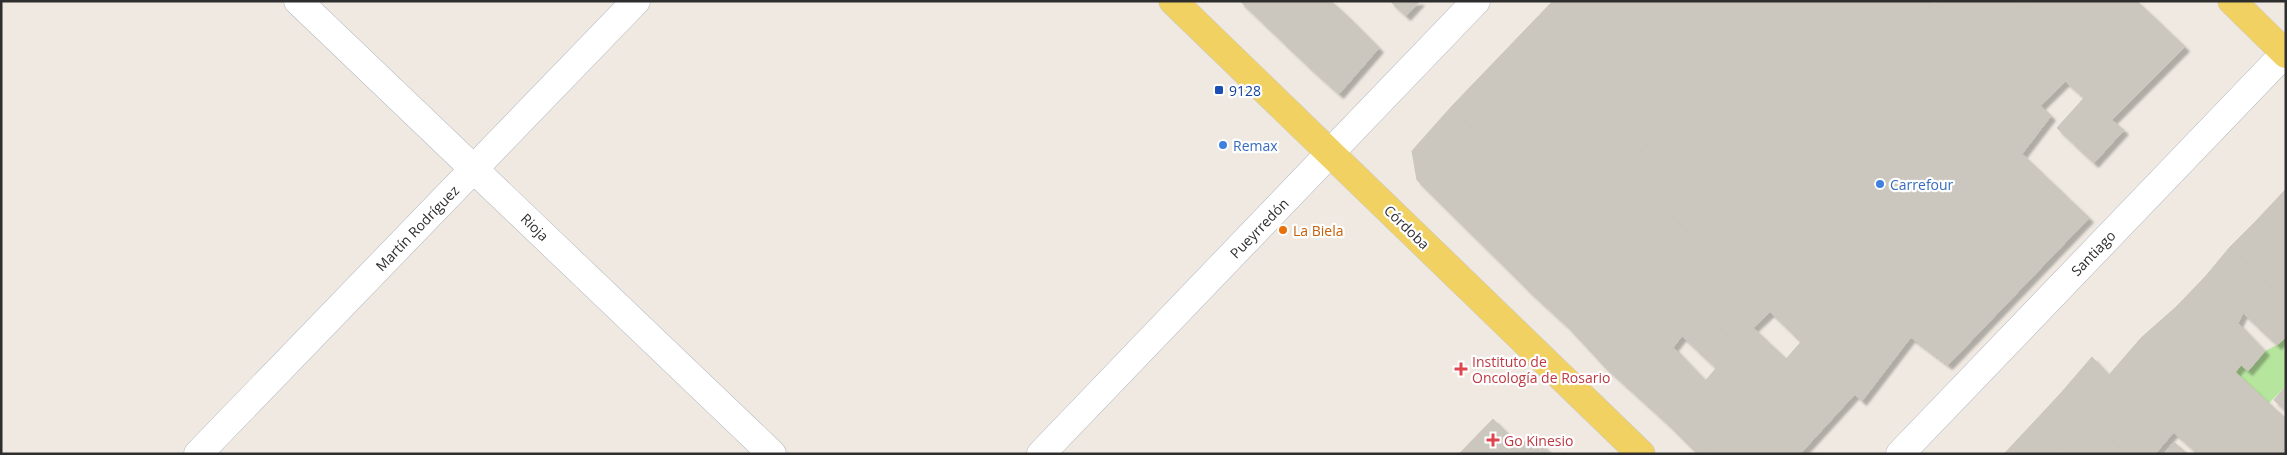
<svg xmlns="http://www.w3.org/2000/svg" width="2287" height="455" viewBox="0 0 2287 455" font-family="'Open Sans',sans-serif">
<defs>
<filter id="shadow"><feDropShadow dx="4.5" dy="4.5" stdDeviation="1" flood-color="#0004"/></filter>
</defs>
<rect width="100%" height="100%" fill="#efe9e1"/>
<polygon fill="#b6e59e" points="2286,337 2286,386 2269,403 2235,372 2241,365 2248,371 2265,351 2277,345"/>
<g fill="#cbc7bf" stroke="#cbc5ba" filter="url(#shadow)">
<polygon points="1240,1 1331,1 1351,20 1309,67"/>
<polygon points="1390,1 1420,1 1406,16"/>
<polygon points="1553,1 1931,1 2051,116 2022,154 2089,218 1948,365 1650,142 1597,198 1507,108 1477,136 1452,106"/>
<polygon points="1936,1 2031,1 1980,49 1934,4"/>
<polygon points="2031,1 2137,1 2142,6 2040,106 1980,49"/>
<polygon points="2142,6 2185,47 2111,121 2065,81"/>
<polygon points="1351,20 1379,48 1339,94 1309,67"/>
<polygon points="2084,98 2124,130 2094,163 2057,128"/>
<polygon points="1452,106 1477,136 1507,108 1608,209 1529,291 1417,180 1412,151"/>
<polygon points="1650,142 1911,337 1862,401 1624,170"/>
<polygon points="1624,170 1770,312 1736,344 1597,198"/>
<polygon points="2286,189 2286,247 2257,220"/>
<polygon points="1608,209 1643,246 1567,326 1529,291"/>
<polygon points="2257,220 2286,247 2286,301 2230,247"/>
<polygon points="1643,246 1680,285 1605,367 1567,326"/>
<polygon points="2230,247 2286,301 2286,337 2277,345 2205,277"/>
<polygon points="2205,277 2243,313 2238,323 2265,351 2248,371 2176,307"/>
<polygon points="1680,285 1736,344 1716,368 1682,336 1636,395 1605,367"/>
<polygon points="2176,307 2241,365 2211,403 2141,338"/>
<polygon points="1751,326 1786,359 1704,454 1698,454 1669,425"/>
<polygon points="2141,338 2224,416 2195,451 2109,375"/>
<polygon points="1801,342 1855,394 1800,454 1793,454 1745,406"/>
<polygon points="1673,347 1706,381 1669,425 1636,395"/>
<polygon points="2092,357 2109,375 2174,432 2155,454 2126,454 2061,393"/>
<polygon points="2235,372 2286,419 2286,454 2223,454 2236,437 2220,420 2224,416 2211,403"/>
<polygon points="2286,386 2286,411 2274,400"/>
<polygon points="2061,393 2126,454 2068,454 2034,422"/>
<polygon points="1745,406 1793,454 1704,454"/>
<polygon points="1493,419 1520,446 1532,434 1551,454 1459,454"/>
<polygon points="2220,420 2238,435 2223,454 2193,454"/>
<polygon points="2034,422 2068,454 2004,454"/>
<polygon points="2174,442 2187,454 2165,454"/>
</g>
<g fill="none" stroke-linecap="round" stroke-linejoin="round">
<defs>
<g id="minor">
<polyline points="298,1 772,454"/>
<polyline points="198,454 636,1"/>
<polyline points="1041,454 1476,1"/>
<polyline points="1900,454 2286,52"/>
</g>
<g id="major">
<polyline points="1173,1 1641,454"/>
<polyline points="2232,1 2286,54"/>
</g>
</defs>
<use href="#minor" stroke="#b4b7c1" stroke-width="29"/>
<use href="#major" stroke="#c9c9c9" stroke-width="29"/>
<use href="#minor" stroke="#fff" stroke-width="28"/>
<use href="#major" stroke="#f2d163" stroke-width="28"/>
</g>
<rect fill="#1a4fb4" stroke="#fff" stroke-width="2" x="1214" y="85" width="10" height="10" rx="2.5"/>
<g fill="#3f7fe0" stroke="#fff" stroke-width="2">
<circle cx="1223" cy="145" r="5"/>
<circle cx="1880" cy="184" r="5"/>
</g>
<circle fill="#e8710a" stroke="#fff" stroke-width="2" cx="1283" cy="230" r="5"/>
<g fill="#e0444e" stroke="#fff" stroke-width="2">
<path d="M1458.5 361.5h5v5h5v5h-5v5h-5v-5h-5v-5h5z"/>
<path d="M1490.5 432.5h5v5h5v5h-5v5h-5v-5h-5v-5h5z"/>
</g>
<g text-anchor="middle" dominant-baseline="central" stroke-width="4.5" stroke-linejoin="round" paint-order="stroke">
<g font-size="14" fill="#164399" stroke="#fff" text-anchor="start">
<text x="1229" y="90">9128</text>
</g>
<g font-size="14" fill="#366cbe" stroke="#fff" text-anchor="start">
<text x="1233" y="145">Remax</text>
<text x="1890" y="184">Carrefour</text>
</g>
<g font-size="14" fill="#2e2e2e" stroke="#fff">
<text transform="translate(535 227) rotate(44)">Rioja</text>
<text transform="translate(1407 227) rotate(44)">Córdoba</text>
<text transform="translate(417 228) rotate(-46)">Martín Rodríguez</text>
<text transform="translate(1259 228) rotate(-46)">Pueyrredón</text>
<text transform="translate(2093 253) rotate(-46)">Santiago</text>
</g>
<g font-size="14" fill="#c56008" stroke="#fff" text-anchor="start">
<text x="1293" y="230">La Biela</text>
</g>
<g font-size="14" fill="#be3a42" stroke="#fff" text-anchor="start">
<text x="1472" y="361">Instituto de<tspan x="1472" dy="16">Oncología de Rosario</tspan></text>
<text x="1504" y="440">Go Kinesio</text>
</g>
</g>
<rect width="2287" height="455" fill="none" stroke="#2e2e2e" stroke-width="5"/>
</svg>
